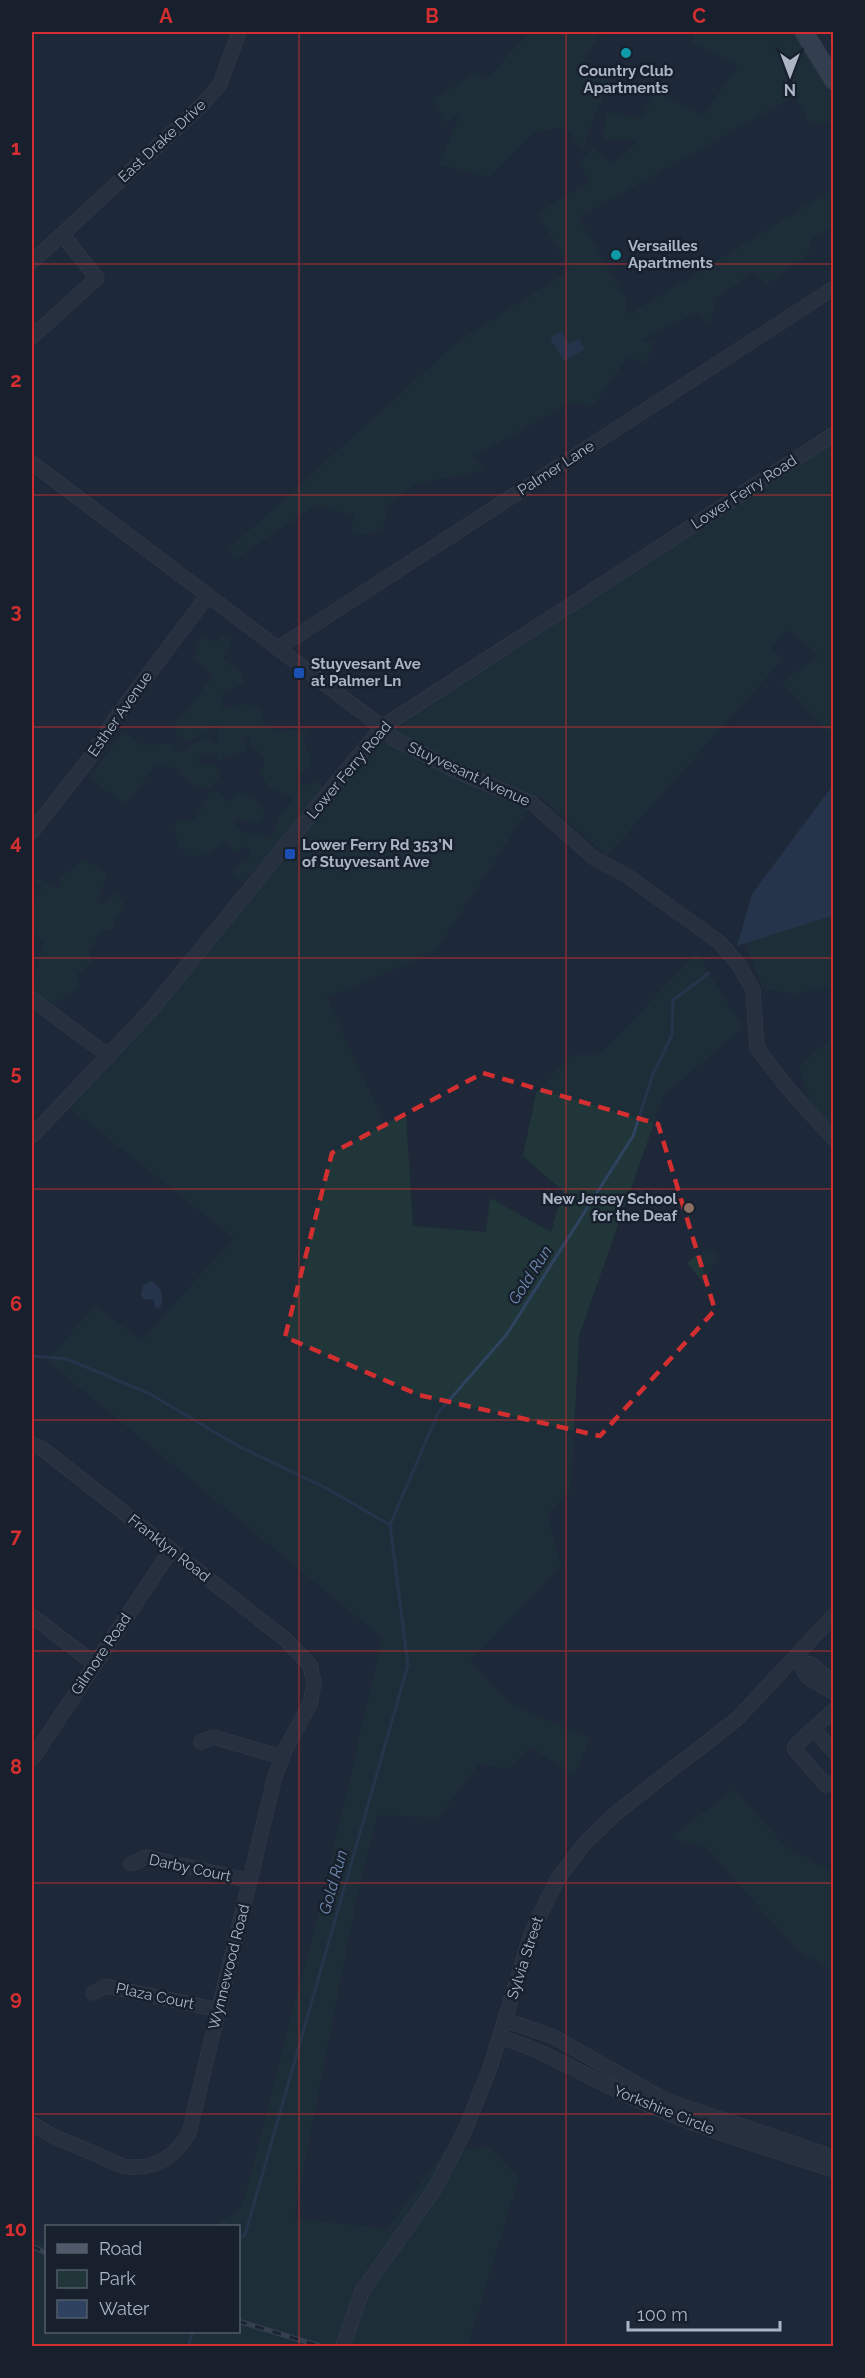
<svg xmlns="http://www.w3.org/2000/svg" width="865" height="2378" viewBox="0 0 865 2378" font-family="Raleway,sans-serif">
<rect width="100%" height="100%" fill="#1e2838"/>
<g fill="#203639">
<polygon points="529,32 602,32 580,66 612,79 593,119 583,151 566,127 535,132 490,177 439,165 460,113 445,123 432,100 476,72 486,80"/>
<polygon points="694,32 796,32 833,98 832,120 819,125 808,120 795,96 579,218 627,300 625,306 630,314 833,189 833,229 811,237 809,254 767,284 753,273 715,299 711,324 695,313 642,340 655,342 646,362 627,358 593,406 571,403 474,456 485,470 413,485 387,507 382,532 351,535 354,515 316,505 234,560 229,549 457,342 570,270 537,213 590,181 578,162 593,148 613,163 639,140 602,140 607,112 642,118 655,91 703,115 738,65 692,43"/>
<polygon points="833,442 833,736 781,683 819,655 787,630 771,648 783,659 607,856 538,795 435,952 327,998 384,1122 406,1115 413,1226 486,1232 490,1198 551,1232 563,1191 523,1156 536,1093 571,1055 599,1055 697,953 743,1028 664,1095 579,1336 571,1489 548,1513 561,1567 470,1661 513,1705 590,1738 575,1776 530,1747 510,1769 479,1764 438,1818 378,1815 357,1896 294,2218 387,2229 445,2150 489,2147 519,2177 468,2346 32,2346 32,2238 46,2242 46,2332 238,2332 238,2226 215,2226 242,2207 325,1887 382,1638 47,1361 95,1305 141,1340 234,1238 63,1103 393,725"/>
<path d="M221,635L230,639V647L225,650L224,660L239,669L244,682L223,694L222,709C241,704 244,701 262,710V722L280,732L302,729L307,733L304,741L310,757V766L296,779L303,785L317,781L328,793L241,883L231,873L236,866L250,859V851L245,846L236,854L229,849L228,841L206,855L188,856L179,847L174,823L183,819L194,821L210,792H220L228,802L239,791L255,798L266,814L259,824L237,819L233,821L243,833H256L272,838L279,816L294,799L270,787L258,772L264,765V756L253,749L248,736L244,739L246,751L216,761L218,752L211,756L203,754L198,759L199,764H215L221,774L212,788H199L186,781V776L181,778L179,770L160,766L157,763L126,805L89,778L123,731L142,745L172,743L174,749L181,752L197,741L210,735L212,742L217,743L219,735L216,724L211,730L187,742L176,733L175,721L181,717L213,676L193,659L201,638L218,641Z"/>
<path d="M84,859L107,874L98,901L103,903L116,893L126,907L114,920V930H102L89,952L92,963L82,972L77,973L80,989L67,994L53,1006L33,994C32,977 41,960 44,942L36,934L32,937V907L43,888L35,883L39,879L57,888H62L59,879Z"/>
<polygon points="833,906 833,987 795,994 763,989 745,943"/>
<polygon points="833,1036 833,1126 810,1101 799,1067"/>
<polygon points="704,1249 714,1250 718,1254 718,1261 710,1266 713,1271 701,1280 687,1263 696,1255 701,1255"/>
<polygon points="735,1789 784,1845 833,1872 833,1971 798,1951 705,1847 669,1838"/>
</g>
<g fill="#2f4361">
<polygon points="561,331 569,344 579,339 585,349 564,361 550,338"/>
<polygon points="833,785 833,913 831,916 737,946 752,894"/>
<path d="M150,1281C161,1285 163,1293 162,1304L158,1309L154,1306V1300L144,1299L141,1295L143,1286Z"/>
</g>
<g fill="none" stroke-linecap="round" stroke-linejoin="round">
<g stroke="#2f4361" stroke-width="3">
<polyline points="32,1356 67,1359 150,1394 240,1447 324,1487 390,1525"/>
<polyline points="238,2237 245,2235 408,1665 390,1525 438,1413 507,1334 633,1136 653,1074 672,1035 673,1000 709,973"/>
<polyline points="188,2346 193,2332"/>
</g>
<defs>
<g id="minor">
<polyline points="32,262 203,104 220,84 239,32"/>
<polyline points="32,337 97,278 62,234"/>
<polyline points="32,463 382,727 393,738 456,771 532,803 594,858 629,877 720,943 739,965 753,990 757,1048 791,1092 834,1139"/>
<polyline points="278,648 834,288"/>
<polyline points="32,832 92,755 117,716 208,595"/>
<polyline points="32,999 109,1056"/>
<polyline points="32,1136 151,1010 382,727 834,434"/>
<path d="M32,1444L44,1450L285,1639L310,1665L314,1683L310,1704L285,1750L275,1776L189,2133C174,2158 153,2171 123,2166L53,2136L32,2124"/>
<polyline points="32,1616 95,1664"/>
<path d="M830,1689V1680L811,1664L801,1663C806,1684 822,1683 834,1693"/>
<polyline points="834,1710 813,1729 834,1752"/>
<polyline points="813,1729 795,1746 795,1750 826,1785 834,1782"/>
<polyline points="201,1742 213,1737 282,1757"/>
<polyline points="32,1759 171,1550"/>
<polyline points="131,1864 146,1857 250,1881"/>
<polyline points="93,1993 106,1986 219,2010"/>
<polyline points="505,2020 554,2037 665,2100 834,2157"/>
<path d="M500,2037C554,2054 601,2085 653,2107C711,2132 773,2150 834,2170"/>
<polyline points="343,2346 362,2291 434,2190 466,2128 490,2068 532,1931 558,1878 585,1843 617,1812 737,1719 834,1615"/>
</g>
<polyline id="major" points="804,32 834,81"/>
</defs>
<use href="#minor" stroke="#4c5564" stroke-width="15"/>
<use href="#major" stroke="#3b4452" stroke-width="20"/>
<use href="#minor" stroke="#313a48" stroke-width="14"/>
<use href="#major" stroke="#4f5969" stroke-width="18"/>
<defs>
<g id="rail">
<polyline points="32,2246 46,2253"/>
<polyline points="238,2321 320,2346"/>
</g>
</defs>
<use href="#rail" stroke="#535e70" stroke-width="5"/>
<use href="#rail" stroke="#17202c" stroke-width="3" stroke-dasharray="9" stroke-linecap="butt"/>
</g>
<path d="M0 0H865V2378H0ZM483,1073L658,1124L715,1310L600,1436L419,1395L285,1337L332,1153Z" fill="#1e2838" fill-opacity=".55" fill-rule="evenodd"/>
<path fill="none" stroke="#d42f30" stroke-width="4.5" stroke-dasharray="12 8" stroke-linejoin="round" d="M483,1073L658,1124L715,1310L600,1436L419,1395L285,1337L332,1153Z"/>
<path fill="none" stroke="#d42f30" stroke-width="1.5" stroke-opacity="0.55" d="M299,32V2346M566,32V2346M32,264H834M32,495H834M32,727H834M32,958H834M32,1189H834M32,1420H834M32,1651H834M32,1883H834M32,2114H834"/>
<g fill="#0f9aa8" stroke="#17202c" stroke-width="2">
<circle cx="626" cy="53" r="6"/>
<circle cx="616" cy="255" r="6"/>
</g>
<g fill="#1a4fb4" stroke="#17202c" stroke-width="2">
<rect x="293" y="667" width="12" height="12" rx="3"/>
<rect x="284" y="848" width="12" height="12" rx="3"/>
</g>
<circle fill="#8d6e63" stroke="#17202c" stroke-width="2" cx="689" cy="1208" r="6"/>
<g text-anchor="middle" dominant-baseline="central" stroke-width="5" stroke-linejoin="round" paint-order="stroke">
<g font-size="15" font-weight="bold" fill="#abb5c6" stroke="#17202c" text-anchor="start">
<text x="626" y="71" text-anchor="middle">Country Club<tspan x="626" dy="17">Apartments</tspan></text>
<text x="628" y="246">Versailles<tspan x="628" dy="17">Apartments</tspan></text>
<text x="311" y="664">Stuyvesant Ave<tspan x="311" dy="17">at Palmer Ln</tspan></text>
<text x="302" y="845">Lower Ferry Rd 353'N<tspan x="302" dy="17">of Stuyvesant Ave</tspan></text>
<text x="677" y="1199" text-anchor="end">New Jersey School<tspan x="677" dy="17">for the Deaf</tspan></text>
</g>
<g font-size="15" fill="#abb5c6" stroke="#17202c">
<text transform="translate(162 141) rotate(-43)">East Drake Drive</text>
<text transform="translate(556 468) rotate(-33)">Palmer Lane</text>
<text transform="translate(744 492) rotate(-33)">Lower Ferry Road</text>
<text transform="translate(120 714) rotate(-55)">Esther Avenue</text>
<text transform="translate(349 770) rotate(-50)">Lower Ferry Road</text>
<text transform="translate(469 774) rotate(25)">Stuyvesant Avenue</text>
<text transform="translate(169 1548) rotate(38)">Franklyn Road</text>
<text transform="translate(101 1654) rotate(-56)">Gilmore Road</text>
<text transform="translate(190 1868) rotate(12)">Darby Court</text>
<text transform="translate(525 1958) rotate(-72)">Sylvia Street</text>
<text transform="translate(229 1967) rotate(-76)">Wynnewood Road</text>
<text transform="translate(155 1996) rotate(12)">Plaza Court</text>
<text transform="translate(664 2110) rotate(22)">Yorkshire Circle</text>
</g>
<g font-size="16" font-style="italic" fill="#708bb1" stroke="#17202c">
<text transform="translate(530 1275) rotate(-57)">Gold Run</text>
<text transform="translate(333 1882) rotate(-74)">Gold Run</text>
</g>
</g>
<rect width="865" height="2378" fill="none" stroke="#17202c" stroke-width="66"/>
<rect x="45" y="2225" width="195" height="108" fill="#17202c" stroke="#525c6a" stroke-width="1.5"/>
<rect x="57" y="2244" width="30" height="9" fill="#4f5969" stroke="#525c6a" stroke-width="1.5"/>
<text x="99" y="2255" font-size="18" fill="#abb5c6">Road</text>
<rect x="57" y="2270" width="30" height="18" fill="#203639" stroke="#525c6a" stroke-width="1.5"/>
<text x="99" y="2285" font-size="18" fill="#abb5c6">Park</text>
<rect x="57" y="2300" width="30" height="18" fill="#2f4361" stroke="#525c6a" stroke-width="1.5"/>
<text x="99" y="2315" font-size="18" fill="#abb5c6">Water</text>
<g transform="translate(790 75) rotate(180)" stroke="#17202c" stroke-width="4.5" paint-order="stroke">
<path d="M0-4.5L10 22L0 15L-10 22Z" fill="#abb5c6"/>
<text y="-9" font-size="16" font-weight="bold" text-anchor="middle" fill="#abb5c6">N</text>
</g>
<path d="M628 2321v9h152v-9" fill="none" stroke="#abb5c6" stroke-width="3"/>
<text x="637" y="2321" font-size="18" fill="#abb5c6" stroke="#17202c" stroke-width="4.5" paint-order="stroke">100 m</text>
<rect x="33" y="33" width="799" height="2312" fill="none" stroke="#d42f30" stroke-width="2"/>
<g font-size="20" text-anchor="middle" font-weight="bold" fill="#d42f30">
<text x="166" y="23">A</text>
<text x="432" y="23">B</text>
<text x="699" y="23">C</text>
<text x="16" y="155">1</text>
<text x="16" y="387">2</text>
<text x="16" y="618">3</text>
<text x="16" y="849">4</text>
<text x="16" y="1080">5</text>
<text x="16" y="1311">6</text>
<text x="16" y="1543">7</text>
<text x="16" y="1774">8</text>
<text x="16" y="2005">9</text>
<text x="16" y="2236">10</text>
</g>
</svg>
